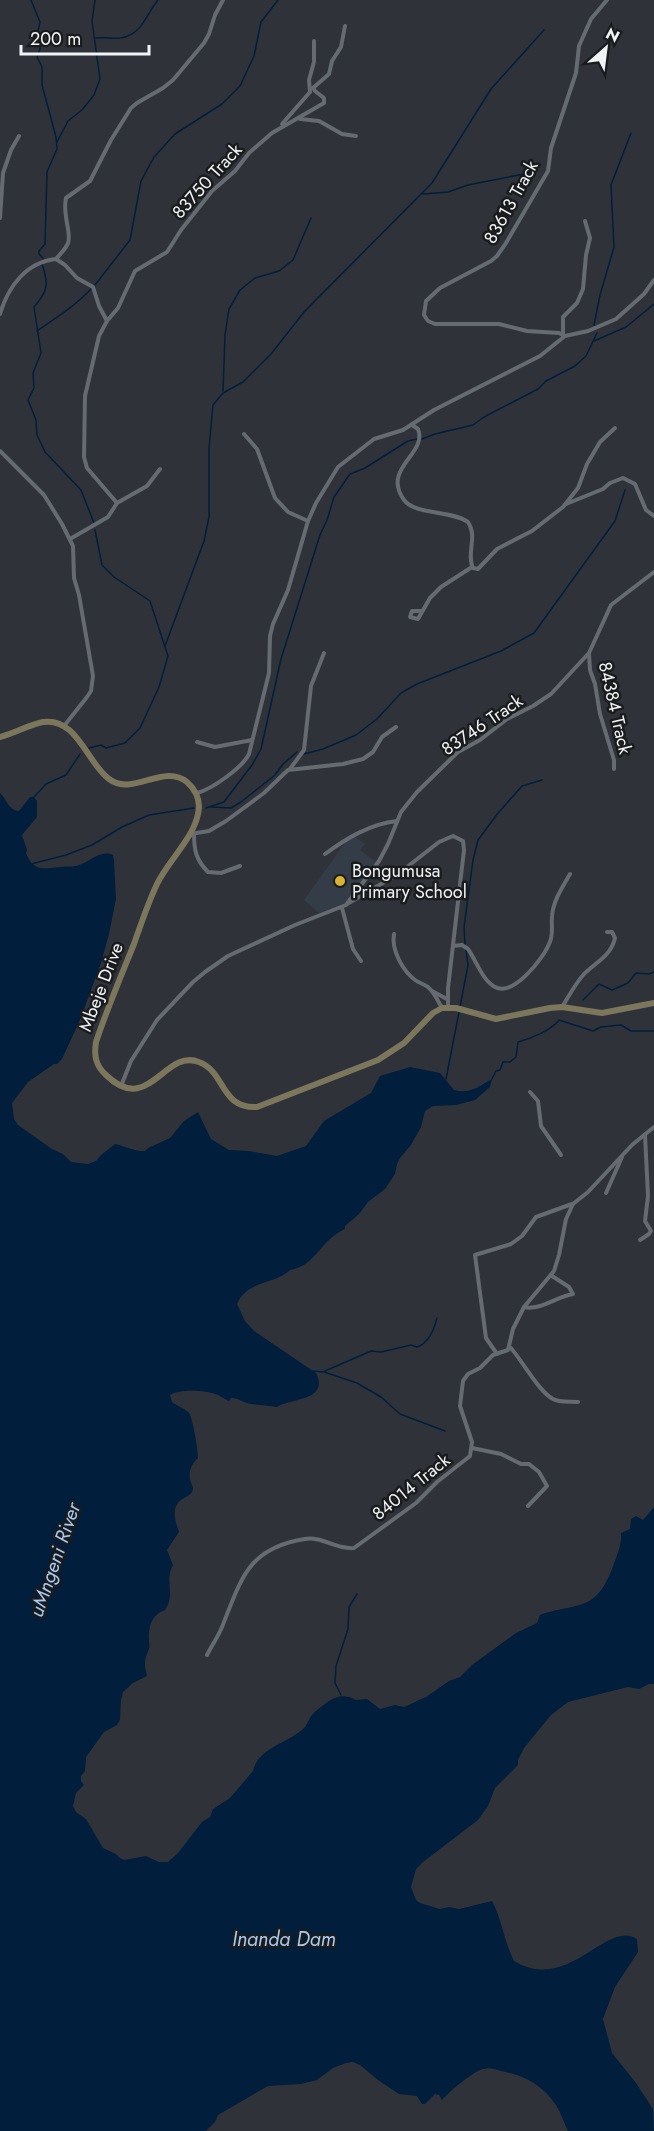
<svg xmlns="http://www.w3.org/2000/svg" width="654" height="2131" viewBox="0 0 654 2131" font-family="Jost,sans-serif">
<rect width="100%" height="100%" fill="#2f3339"/>
<polygon fill="#343c47" points="354,836 365,844 360,850 376,862 347,903 319,913 304,900 347,840"/>
<path fill="#011e3d" d="M0,793C7,799 8,810 19,811L30,797H34L37,801V817L22,835L27,850L26,853C34,873 44,868 62,867C66,866 72,867 76,866C89,863 100,849 113,855L114,860L116,899L109,934L101,963L80,1020L62,1059L57,1064H54L28,1082L12,1103L14,1119L18,1125L52,1149L63,1154L71,1162L88,1164L96,1161L101,1155L115,1144C125,1146 136,1152 145,1151L148,1148L170,1138L184,1121L198,1112L211,1139L229,1150L249,1151L277,1156L306,1146L324,1121L371,1093L380,1076L410,1067L440,1073L454,1090C470,1094 478,1087 492,1079L490,1087L475,1100L456,1105L433,1106L425,1111L421,1127L411,1145L400,1158L397,1164L395,1174L385,1189L368,1202L359,1214L345,1226V1229C320,1240 316,1266 290,1270C277,1284 247,1280 237,1304L245,1321L254,1331L316,1373C330,1401 290,1398 277,1407C268,1406 260,1405 251,1404C244,1403 239,1398 231,1398L229,1401C224,1399 220,1395 215,1394C205,1390 179,1389 170,1395L172,1402C177,1406 186,1409 189,1413C193,1419 198,1450 198,1458C193,1462 188,1471 190,1479C190,1480 193,1487 193,1488C193,1502 164,1493 179,1532L167,1550L173,1565C164,1580 176,1595 165,1610C152,1614 148,1627 149,1640C149,1644 150,1645 149,1649C144,1661 144,1663 147,1676L133,1683L123,1692L121,1700L120,1720L117,1725L104,1732L86,1757L85,1771L81,1776V1781L84,1785L76,1793L73,1806L76,1812L86,1819L103,1848L116,1854L120,1858L124,1860L146,1856L159,1862H168L178,1853L202,1822L210,1817L213,1809L230,1798L253,1771C258,1747 290,1743 305,1727C308,1723 309,1718 312,1715C316,1710 329,1700 335,1698C341,1695 350,1696 356,1700L367,1699L380,1709L395,1705L404,1707L426,1697L449,1681L460,1677L472,1665L516,1633L537,1623L540,1615C577,1602 595,1613 612,1569C616,1557 622,1546 621,1533L630,1529L631,1519L636,1516L643,1520L654,1507V1684H649L639,1689L628,1687L568,1702L551,1715L524,1748L518,1760V1765L495,1788L488,1806L478,1820L423,1862L416,1869L411,1887L416,1900L420,1903L440,1909L449,1907L459,1909L492,1901C502,1920 504,1941 514,1961C569,1994 606,1919 637,1939L638,1952L615,1987L603,2019L612,2053L636,2083L653,2109L654,2131H568C564,2123 561,2113 556,2105C541,2084 525,2076 501,2071C495,2069 489,2067 483,2069C472,2072 449,2092 442,2100L439,2095L435,2094L425,2104H422L417,2096L399,2094L378,2080L360,2065L353,2062L346,2063L333,2068L317,2080L301,2084L268,2086L218,2115L215,2122L206,2131H0Z"/>
<g fill="none" stroke-linecap="round" stroke-linejoin="round">
<g stroke="#011e3d" stroke-width="1.5">
<polyline points="31,0 40,22 38,31 40,49 37,57 42,67 42,85 56,137 57,149 47,172 45,244 39,251 39,254 43,258"/>
<path d="M96,38C104,37 113,39 121,38C143,34 146,14 158,0"/>
<polyline points="57,142 68,121 82,110 94,95 100,79 92,21 95,0"/>
<polyline points="423,194 448,192 468,185 534,172"/>
<path d="M42,264C49,284 48,291 34,307L41,353L33,373L34,388L28,400L36,420L37,435L45,452L81,490L94,523"/>
<polyline points="95,285 130,240 141,181 154,157 175,134 222,104 240,86 254,56 261,22 278,0"/>
<polyline points="594,325 600,295 614,247 611,185 631,133"/>
<path d="M37,331C56,318 75,306 91,289"/>
<polyline points="594,341 626,327 654,304"/>
<polyline points="223,391 225,335 229,309 240,290 255,278 279,271 293,260 311,218"/>
<polyline points="422,439 435,434 473,425 484,417 538,389 546,381 575,366 586,356 597,333"/>
<polyline points="165,646 204,541 209,517 209,448 213,405 223,393 243,382 271,354 304,312 432,183 491,89 544,30"/>
<polyline points="89,748 101,745 106,748 125,743 140,728 159,687 168,656 150,601 114,577 102,565 95,530"/>
<polyline points="304,754 323,749 356,735 377,719 401,693 417,684 501,651 534,633 615,521 625,490"/>
<polyline points="34,797 46,784 66,775 80,754"/>
<polyline points="211,807 231,808 241,802 275,775 283,764 297,752"/>
<polyline points="206,808 224,802 252,765 261,749 281,659 320,535 327,520 334,497 350,474 365,468 408,441 417,439"/>
<polyline points="31,864 66,855 92,845 122,827 149,815 194,808"/>
<polyline points="465,945 464,927 473,860 478,840 498,813 522,786 542,780"/>
<polyline points="583,1000 599,984 612,990 628,983 636,973 649,974 654,972"/>
<polyline points="460,1007 468,965 466,950"/>
<polyline points="446,1079 459,1012"/>
<path d="M492,1079L496,1071L500,1070L503,1062H510L516,1057L518,1042C530,1039 552,1030 559,1020L593,1031L601,1027L621,1025L631,1031H654"/>
<polyline points="313,1371 324,1372 357,1383 381,1397 400,1414 445,1431"/>
<path d="M325,1371L371,1351L381,1352L411,1345L417,1347C429,1343 434,1330 437,1318"/>
<polyline points="341,1695 335,1683 336,1666 348,1629 349,1607 357,1594"/>
</g>
<g stroke="#666b71" stroke-width="4">
<polyline points="310,92 309,80 314,62 314,41"/>
<polyline points="300,119 319,121 342,134 356,136"/>
<polyline points="282,124 310,92"/>
<polyline points="0,218 3,173 11,150 19,136"/>
<path d="M56,259C60,254 66,249 68,243C72,234 62,214 66,198L90,181L111,140L131,108L137,103L163,88L173,80L204,43L209,34L215,15L223,0"/>
<path d="M0,314C8,287 26,262 56,259L65,265L77,278L93,287L99,306L107,321L118,308L135,271L167,252L181,230L212,191L235,171L249,153L272,133L324,103V98L315,91L313,88L329,74L332,61L341,47L345,26"/>
<polyline points="107,321 99,336 85,396 84,457 87,468 117,503"/>
<polyline points="563,335 563,317 577,303 583,289 586,255 590,238 585,221"/>
<polyline points="565,336 559,333 527,331 499,324 435,324 428,321 424,315 426,301 440,288 491,261 497,256 506,243 548,171 551,148 576,73 579,46 591,19 607,0"/>
<path d="M412,425L418,429C428,454 381,468 404,500C415,515 451,510 468,522C478,537 466,553 473,568L478,569L497,549L532,531L563,507L578,488L587,464L600,442L615,428"/>
<polyline points="244,434 257,449 275,498 288,512 308,521"/>
<polyline points="0,451 44,495 62,524 73,546 74,578 79,595 93,676 91,691 87,697 64,726"/>
<polyline points="566,504 603,489 610,483 623,478 635,484 646,510 654,516"/>
<polyline points="70,539 108,517 117,503 147,486 160,469"/>
<polyline points="422,611 412,611 410,617 418,619 430,598 441,587 472,567"/>
<polyline points="589,654 590,670 595,684 600,714 614,760 614,769"/>
<polyline points="197,742 215,747 252,740"/>
<polyline points="290,769 304,750 311,686 324,653"/>
<path d="M197,793C212,789 242,768 249,754L269,673L270,636L273,624L288,590L308,521L316,503L338,467L374,439L403,430L434,410L540,356L565,336L588,331L616,319L644,294L654,280"/>
<polyline points="190,834 209,831 226,821 264,793 288,770 343,764 363,759 373,752 382,737 396,727"/>
<path d="M194,834C194,850 196,860 208,872L221,873L240,866"/>
<path d="M325,854C347,838 370,824 397,821"/>
<polyline points="347,904 398,874 439,842 453,836 463,841 464,850 448,988 448,1007"/>
<polyline points="342,908 353,949 361,961"/>
<path d="M394,934C391,950 403,971 415,980C419,983 424,984 428,987C434,992 438,1001 442,1008"/>
<path d="M453,946L462,945L468,949C476,960 482,980 495,987C513,997 543,959 549,944C554,935 551,926 552,916C553,901 563,886 570,874"/>
<polyline points="432,991 447,999"/>
<path d="M562,1007C569,996 575,984 584,974C596,962 611,956 615,938L612,932H607"/>
<polyline points="121,1086 131,1061 157,1020 193,982 205,972 228,956 295,925 346,905 379,861 388,844 401,812 417,792 458,752 480,740 507,719 533,706 551,694 589,653 611,605 654,572"/>
<polyline points="530,1092 538,1101 541,1126 561,1155"/>
<polyline points="606,1193 622,1157"/>
<polyline points="640,1240 649,1234 651,1231 645,1221 648,1196 645,1135"/>
<path d="M524,1307C540,1311 558,1296 573,1294L569,1287L552,1276"/>
<path d="M510,1347C522,1360 539,1392 553,1399C560,1403 570,1401 578,1402"/>
<polyline points="497,1354 486,1338 475,1255 511,1244 522,1236 536,1217 572,1204"/>
<polyline points="472,1448 501,1454 521,1464 529,1464 539,1472 547,1486 528,1506"/>
<path d="M207,1655C212,1645 218,1637 222,1627C241,1580 247,1548 305,1539C322,1536 337,1550 354,1548L416,1503L437,1482L470,1456L472,1442L460,1406L463,1381L468,1374L480,1368L493,1355L508,1350L513,1329L524,1307L554,1271L559,1255L566,1219L573,1204L588,1192L632,1145L654,1127"/>
</g>
<path stroke="#7c765c" stroke-width="6" d="M0,737C15,733 28,725 43,722C77,717 87,763 109,779C133,797 163,763 187,782C197,791 201,801 198,814C193,839 168,861 157,884C148,903 141,924 134,944C121,976 107,1009 96,1042C94,1055 95,1065 106,1075C149,1117 164,1048 199,1062C226,1072 220,1109 257,1107L378,1060L404,1043L433,1013L442,1008H456L496,1019L550,1008L562,1007L602,1013L654,1003"/>
</g>
<circle fill="#dcb233" stroke="#191b1d" stroke-width="2" cx="340" cy="881" r="6"/>
<g text-anchor="middle" dominant-baseline="central" stroke-width="5" stroke-linejoin="round" paint-order="stroke">
<g font-size="18" fill="#f1f4f7" stroke="#191b1d">
<text transform="translate(207 181) rotate(-48)">83750 Track</text>
<text transform="translate(511 202) rotate(-61)">83613 Track</text>
<text transform="translate(615 708) rotate(77)">84384 Track</text>
<text transform="translate(482 725) rotate(-34)">83746 Track</text>
<text transform="translate(101 987) rotate(-69)">Mbeje Drive</text>
<text transform="translate(411 1487) rotate(-39)">84014 Track</text>
</g>
<g font-size="18" fill="#f1f4f7" stroke="#191b1d" text-anchor="start">
<text x="352" y="871">Bongumusa<tspan x="352" dy="21">Primary School</tspan></text>
</g>
<g font-size="20" font-style="italic" fill="#a7cbf4" stroke="#191b1d">
<text transform="translate(55 1560) rotate(-71)">uMngeni River</text>
<text x="284" y="1939">Inanda Dam</text>
</g>
</g>
<g transform="translate(606 48) rotate(28)" stroke="#191b1d" stroke-width="4.5" paint-order="stroke">
<path d="M0-4.5L10 22L0 15L-10 22Z" fill="#f1f4f7"/>
<text y="-9" font-size="16" font-weight="bold" text-anchor="middle" fill="#f1f4f7">N</text>
</g>
<path d="M21 45v9h128v-9" fill="none" stroke="#f1f4f7" stroke-width="3"/>
<text x="30" y="45" font-size="18" fill="#f1f4f7" stroke="#191b1d" stroke-width="4.5" paint-order="stroke">200 m</text>
</svg>
